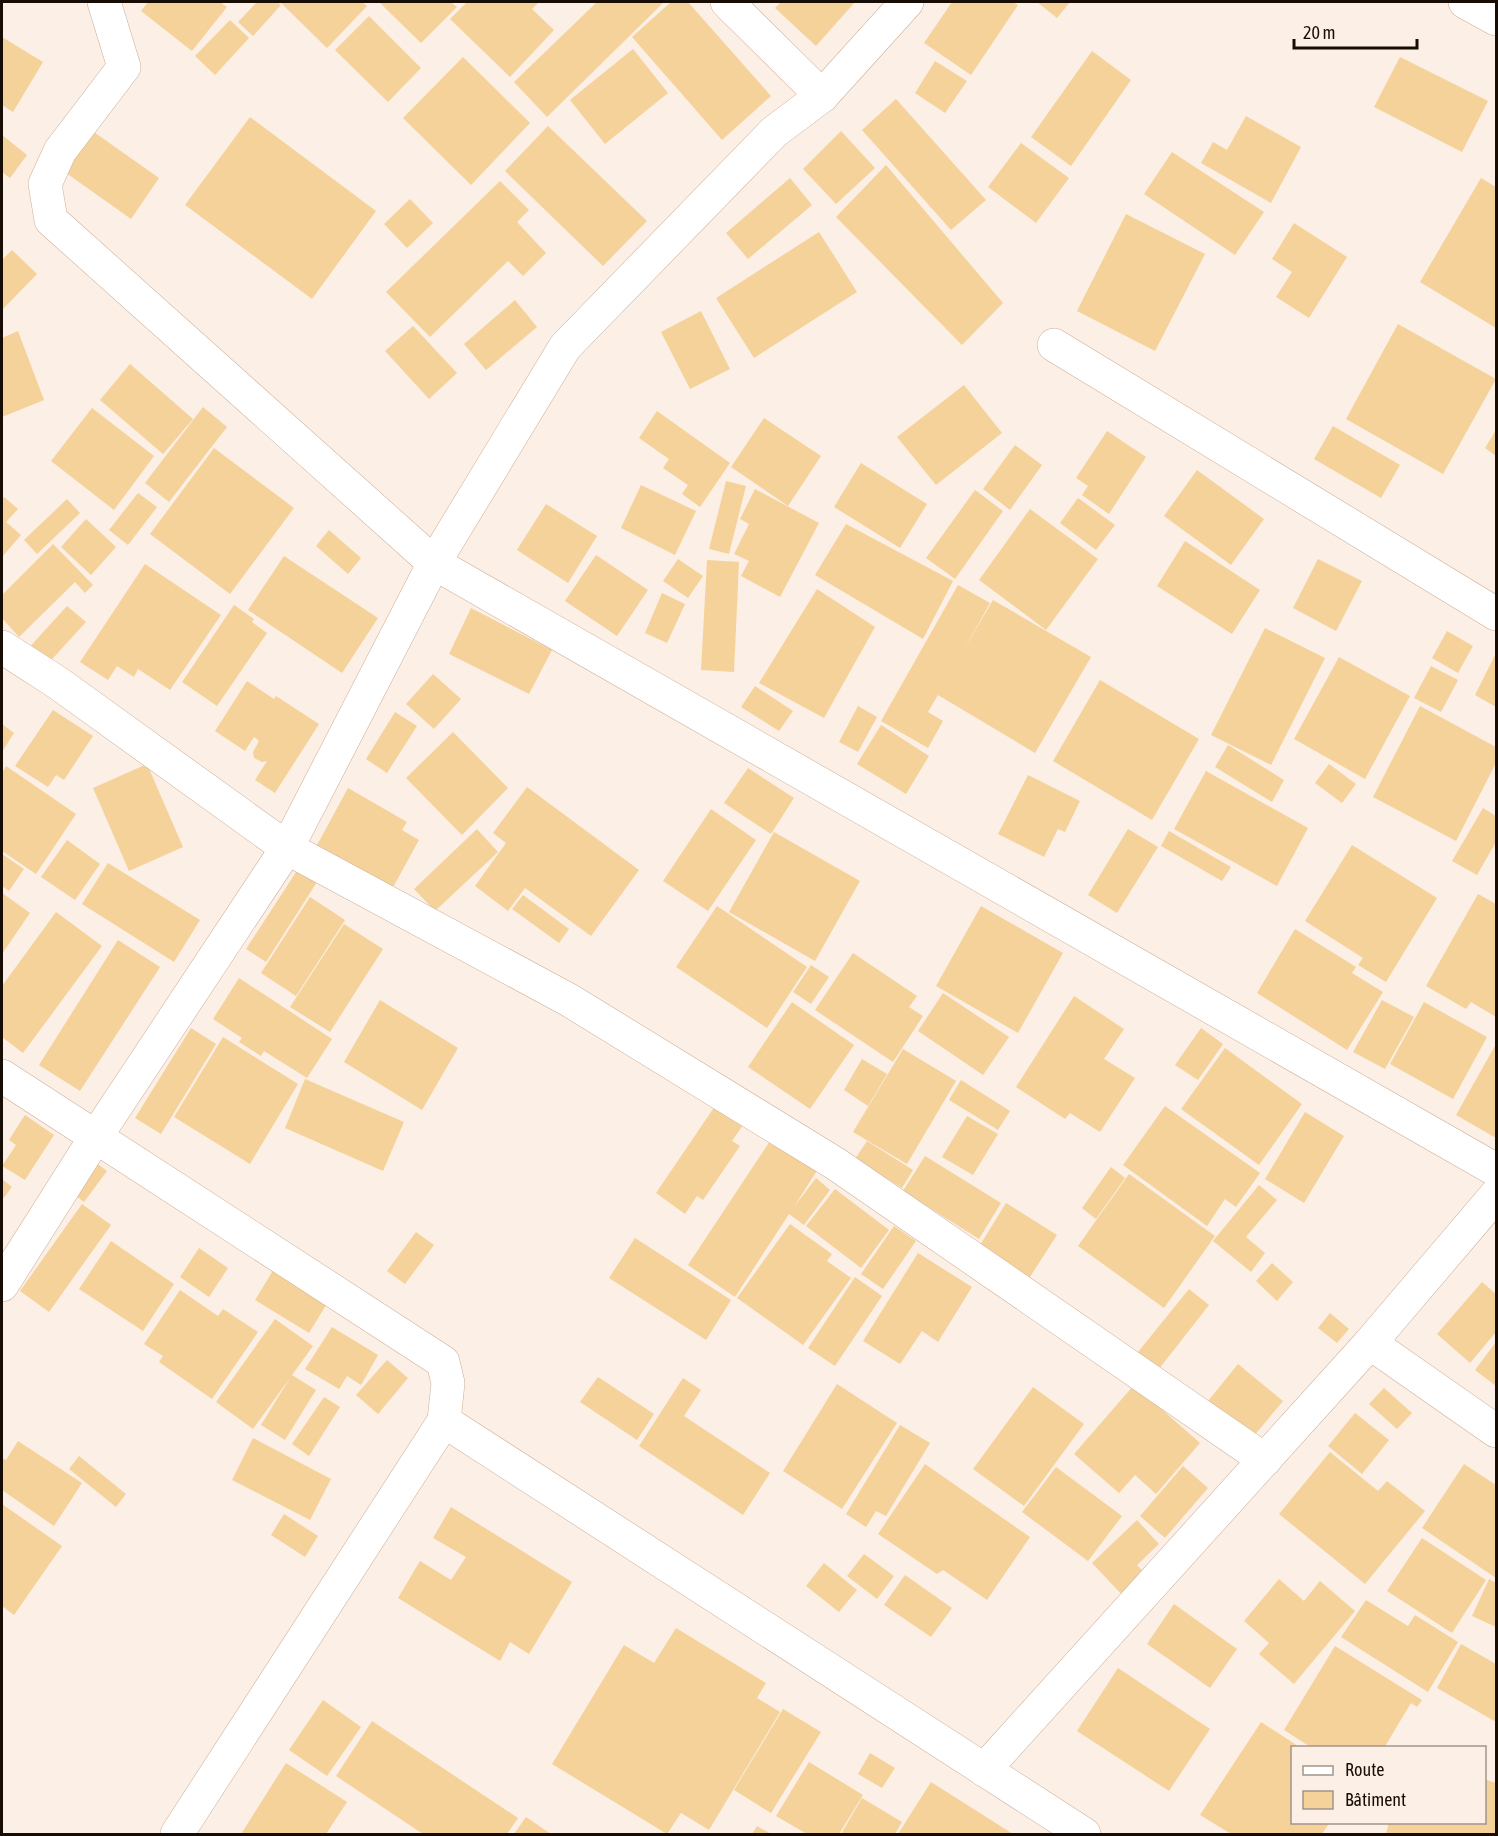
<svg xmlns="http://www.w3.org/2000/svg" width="1498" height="1836" viewBox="0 0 1498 1836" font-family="'Asap Condensed',sans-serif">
<rect width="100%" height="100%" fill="#fcefe5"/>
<g fill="#f5d29a">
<polygon points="148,2 220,2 227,7 192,51 141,11"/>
<polygon points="257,2 277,2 281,5 253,36 238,22"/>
<polygon points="280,2 362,2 367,6 327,48"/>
<polygon points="379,2 451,2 457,7 421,43"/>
<polygon points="467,2 539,2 532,9 554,30 510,77 450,19"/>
<polygon points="597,2 664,2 547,117 514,82"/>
<polygon points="671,2 688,2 771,96 722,140 632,37"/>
<polygon points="781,2 855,2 816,46 775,8"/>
<polygon points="952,2 1012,2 1018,5 971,75 924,43"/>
<polygon points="1037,2 1070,2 1057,18"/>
<polygon points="369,16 421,68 388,102 335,50"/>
<polygon points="230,20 249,38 215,75 195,56"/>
<polygon points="2,37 43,62 13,112 2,105"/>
<polygon points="633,49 668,93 605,144 570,100"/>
<polygon points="1092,51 1131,80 1071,166 1031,137"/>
<polygon points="463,57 530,123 471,185 403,118"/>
<polygon points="1400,57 1488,101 1462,152 1374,107"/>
<polygon points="935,61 967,81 945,113 915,93"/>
<polygon points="896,99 986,200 951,230 862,130"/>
<polygon points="1246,116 1301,147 1271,203 1201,163 1213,142 1227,150"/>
<polygon points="250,117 376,211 312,299 185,205"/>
<polygon points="548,126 647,221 603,266 505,171"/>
<polygon points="91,130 159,178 131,219 62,170"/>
<polygon points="841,131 875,168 836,204 803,169"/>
<polygon points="2,135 27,155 10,178 2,172"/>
<polygon points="1021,143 1069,178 1036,223 988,187"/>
<polygon points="1172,152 1264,212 1235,255 1144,194"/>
<polygon points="886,165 1003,303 962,345 836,217"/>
<polygon points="790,178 812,205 748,259 726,233"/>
<polygon points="1481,178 1496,187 1496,328 1420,282"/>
<polygon points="500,181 529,210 517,222 546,253 523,276 508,261 430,337 386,292"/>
<polygon points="410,199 433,223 407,248 384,224"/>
<polygon points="1126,214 1205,254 1155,351 1077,311"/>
<polygon points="1294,223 1347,257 1309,318 1276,297 1292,272 1272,259"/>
<polygon points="819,232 857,292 754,358 716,298"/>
<polygon points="12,250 37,274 2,310 2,260"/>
<polygon points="515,300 537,327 486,370 464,344"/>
<polygon points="701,311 730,369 690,389 661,332"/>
<polygon points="1398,324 1496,379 1443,474 1346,419"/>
<polygon points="413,326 457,373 429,399 385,351"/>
<polygon points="18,331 44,400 2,417 2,338"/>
<polygon points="130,364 193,419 163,454 100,400"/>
<polygon points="964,385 1002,433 936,485 897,437"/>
<polygon points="203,407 227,427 169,502 145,483"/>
<polygon points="92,408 154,456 114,510 51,461"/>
<polygon points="657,411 730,463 700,507 682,494 688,485 663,468 669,459 639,438"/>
<polygon points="764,418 821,456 788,506 731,467"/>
<polygon points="1333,426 1400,465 1381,498 1314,459"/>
<polygon points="1496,430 1496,456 1485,448"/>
<polygon points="1107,431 1146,457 1109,514 1082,495 1088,486 1076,478"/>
<polygon points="1015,445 1042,465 1010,510 983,489"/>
<polygon points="214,448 294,508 230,594 150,534"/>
<polygon points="861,463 927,504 900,548 834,507"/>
<polygon points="1197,470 1264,519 1231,565 1164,516"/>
<polygon points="726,481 746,486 729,554 709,549"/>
<polygon points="641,485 696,511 675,555 621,528"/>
<polygon points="755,489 819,523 780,597 741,576 749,561 734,554 749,524 740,519"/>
<polygon points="975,490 1003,511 955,579 926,558"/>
<polygon points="138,493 157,507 128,545 109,530"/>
<polygon points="4,497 18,509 6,522 21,535 2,557 2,500"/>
<polygon points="1078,498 1115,525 1096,550 1060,523"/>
<polygon points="67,499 80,513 37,554 24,540"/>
<polygon points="546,504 597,536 568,583 517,550"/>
<polygon points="1030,509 1098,559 1046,630 979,580"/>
<polygon points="86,519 116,547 91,575 61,547"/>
<polygon points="846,524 953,581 923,639 815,575"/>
<polygon points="329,530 361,558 348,574 316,546"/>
<polygon points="1185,541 1260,590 1232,634 1157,586"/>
<polygon points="53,544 93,585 85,593 75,582 19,637 2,618 2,595"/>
<polygon points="596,555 648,590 617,636 565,601"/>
<polygon points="284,556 378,618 342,673 248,610"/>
<polygon points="678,559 703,576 688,598 663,581"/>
<polygon points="1318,559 1362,581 1336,631 1293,608"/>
<polygon points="707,560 739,562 734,672 701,670"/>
<polygon points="145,564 221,615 170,690 138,669 134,677 117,666 108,680 80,662"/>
<polygon points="958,585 990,603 963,651 993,600 1091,657 1035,753 938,695 928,712 943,721 928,748 881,721"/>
<polygon points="817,589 875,627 824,718 759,683"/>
<polygon points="662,593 685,604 667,643 645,633"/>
<polygon points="234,605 254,619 252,622 267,633 217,706 182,682"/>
<polygon points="67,606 86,622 44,668 26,651"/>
<polygon points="471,608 552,650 529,694 449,654"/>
<polygon points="1265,628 1325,658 1271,765 1211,735"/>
<polygon points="1447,631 1473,646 1458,673 1432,658"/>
<polygon points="1495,655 1496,656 1496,707 1475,695"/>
<polygon points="1339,657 1410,696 1365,779 1294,739"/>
<polygon points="1431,666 1458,680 1441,712 1414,698"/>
<polygon points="433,674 461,699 434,729 406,704"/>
<polygon points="1100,680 1199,739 1152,820 1053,761"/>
<polygon points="247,681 274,699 276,696 319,724 275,793 255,780 267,761 262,762 254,758 253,752 259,741 254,737 245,751 215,731"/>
<polygon points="755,686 793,711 779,731 741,707"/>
<polygon points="858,706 877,717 858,752 839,742"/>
<polygon points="1420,706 1496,747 1496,763 1456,841 1373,797"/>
<polygon points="53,710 93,736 64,780 56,775 48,787 15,766"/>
<polygon points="395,712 417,726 387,773 366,759"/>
<polygon points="2,724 14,733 2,752"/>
<polygon points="881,725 929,756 906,794 857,764"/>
<polygon points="453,732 508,788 462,835 406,778"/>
<polygon points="1228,745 1284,780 1272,802 1215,767"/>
<polygon points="147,764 183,847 129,871 93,788"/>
<polygon points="1329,764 1356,784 1342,803 1315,783"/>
<polygon points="6,766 76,814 36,874 2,851 2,773"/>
<polygon points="748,768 794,798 771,834 724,803"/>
<polygon points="1206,771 1308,828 1277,886 1174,829"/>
<polygon points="1028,775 1080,801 1065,832 1058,829 1044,857 998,834"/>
<polygon points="527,787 639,870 591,936 525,888 508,911 475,886 506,843 493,833"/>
<polygon points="348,788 407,822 402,830 419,840 392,889 316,847"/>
<polygon points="1483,808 1496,816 1496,842 1477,875 1452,861"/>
<polygon points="711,809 756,840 708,911 663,881"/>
<polygon points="477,829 498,852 435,911 414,889"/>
<polygon points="1128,829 1158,847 1117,913 1088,895"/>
<polygon points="1169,831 1231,867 1222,881 1161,846"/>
<polygon points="774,832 860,881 815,961 729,912"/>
<polygon points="67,840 100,864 75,900 41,877"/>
<polygon points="1352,845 1437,898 1386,982 1358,965 1363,958 1305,921"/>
<polygon points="2,854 24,869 9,891 2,886"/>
<polygon points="108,863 200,920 174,962 82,904"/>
<polygon points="298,869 317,882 266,962 246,949"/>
<polygon points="2,893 30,913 2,954"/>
<polygon points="1478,894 1496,904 1496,1017 1471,1002 1466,1009 1426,986"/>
<polygon points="523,895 569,929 559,943 512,909"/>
<polygon points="310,897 345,920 296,996 261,973"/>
<polygon points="717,906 807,967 767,1028 676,967"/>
<polygon points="981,906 1063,953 1018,1033 936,986"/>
<polygon points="56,912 102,946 23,1053 2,1037 2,986"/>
<polygon points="344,924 383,949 330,1032 290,1007"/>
<polygon points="1295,929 1356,967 1352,973 1383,992 1347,1050 1257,993"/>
<polygon points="118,940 160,967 80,1091 39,1065"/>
<polygon points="853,953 917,996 909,1007 923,1016 893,1062 815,1010"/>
<polygon points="811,965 829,977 811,1004 793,992"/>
<polygon points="239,978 332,1039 307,1078 264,1051 261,1056 239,1042 242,1038 213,1019"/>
<polygon points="943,993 1009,1037 983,1075 918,1031"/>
<polygon points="1074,996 1124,1029 1104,1059 1135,1078 1100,1132 1070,1113 1065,1119 1016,1087"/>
<polygon points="380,1000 458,1048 422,1110 344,1062"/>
<polygon points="1382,1000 1414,1017 1385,1069 1353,1052"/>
<polygon points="792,1002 854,1045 810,1109 748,1067"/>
<polygon points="1424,1002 1487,1037 1453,1099 1390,1064"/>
<polygon points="191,1028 216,1044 161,1134 135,1118"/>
<polygon points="1201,1028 1223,1044 1198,1080 1175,1065"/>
<polygon points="223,1037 298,1084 250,1164 174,1117"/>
<polygon points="1496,1044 1496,1138 1456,1115"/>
<polygon points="1225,1048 1302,1104 1259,1165 1181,1109"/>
<polygon points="903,1049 956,1081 907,1164 853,1132"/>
<polygon points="862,1059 887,1074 868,1106 844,1090"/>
<polygon points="305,1079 404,1122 383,1171 285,1128"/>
<polygon points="961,1080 1010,1111 998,1130 949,1100"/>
<polygon points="715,1106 743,1125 732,1141 740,1146 703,1200 697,1196 685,1214 656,1193"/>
<polygon points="1165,1106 1260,1173 1236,1207 1225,1199 1207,1226 1123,1165"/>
<polygon points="1305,1112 1344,1136 1304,1203 1265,1179"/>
<polygon points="25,1115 54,1135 25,1180 2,1166 16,1145 9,1140"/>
<polygon points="967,1116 998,1134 973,1175 942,1157"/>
<polygon points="772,1138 818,1169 794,1207 816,1178 830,1190 804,1225 789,1214 735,1297 688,1265"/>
<polygon points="867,1141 913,1170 902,1188 855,1159"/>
<polygon points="925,1156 1001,1203 979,1239 903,1191"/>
<polygon points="91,1159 107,1171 84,1202 68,1190"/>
<polygon points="1111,1167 1125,1178 1096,1219 1082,1208"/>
<polygon points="1129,1174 1215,1236 1164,1308 1078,1246"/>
<polygon points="2,1179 12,1187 2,1200"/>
<polygon points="1259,1185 1277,1200 1246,1237 1265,1253 1251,1272 1213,1241"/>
<polygon points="835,1189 889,1230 861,1268 806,1226"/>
<polygon points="1006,1203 1057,1235 1030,1277 980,1245"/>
<polygon points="82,1204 111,1225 49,1312 20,1291"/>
<polygon points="790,1224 832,1254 827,1261 851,1278 803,1345 737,1298"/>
<polygon points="894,1226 916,1241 883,1289 861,1274"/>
<polygon points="416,1232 434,1245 405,1284 387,1271"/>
<polygon points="635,1238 731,1300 706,1340 609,1278"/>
<polygon points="111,1241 174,1284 143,1331 79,1289"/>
<polygon points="199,1248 228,1268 209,1297 180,1277"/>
<polygon points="918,1253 972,1287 938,1342 922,1331 900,1364 863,1341"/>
<polygon points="1272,1263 1293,1282 1277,1301 1256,1281"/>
<polygon points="277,1264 331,1297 309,1333 255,1300"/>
<polygon points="855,1277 882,1296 835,1366 808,1348"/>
<polygon points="1482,1282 1496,1294 1496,1332 1470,1363 1437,1334"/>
<polygon points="1189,1289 1209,1305 1155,1374 1134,1357"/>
<polygon points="180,1290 218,1316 223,1309 258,1332 212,1399 159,1362 163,1356 144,1344"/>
<polygon points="1330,1313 1349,1329 1337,1343 1318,1328"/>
<polygon points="275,1319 313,1346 292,1375 316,1390 285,1440 261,1425 290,1378 253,1429 216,1402"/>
<polygon points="332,1327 378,1355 361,1385 347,1376 339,1389 305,1369"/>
<polygon points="1496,1342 1496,1386 1475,1370"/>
<polygon points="387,1360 408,1378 378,1414 356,1395"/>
<polygon points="1238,1364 1283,1401 1248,1443 1204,1406"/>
<polygon points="598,1377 654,1414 637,1440 580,1402"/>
<polygon points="683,1378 701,1390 684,1416 770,1473 743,1515 639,1446"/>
<polygon points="837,1384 897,1423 842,1509 783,1471"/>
<polygon points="1134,1385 1200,1443 1156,1494 1135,1475 1119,1493 1074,1454"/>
<polygon points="1033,1387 1084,1424 1024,1506 973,1469"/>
<polygon points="1384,1388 1412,1413 1397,1429 1369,1404"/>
<polygon points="324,1397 340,1407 309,1456 292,1444"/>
<polygon points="1355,1413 1389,1440 1362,1474 1328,1446"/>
<polygon points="900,1425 930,1443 886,1516 876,1511 866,1527 846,1514"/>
<polygon points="253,1438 331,1479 310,1520 232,1480"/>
<polygon points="18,1441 82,1483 54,1526 2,1490 2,1458 6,1460"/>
<polygon points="1330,1452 1378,1491 1387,1481 1425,1511 1365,1584 1279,1514"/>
<polygon points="79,1456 126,1494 116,1507 69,1469"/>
<polygon points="925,1464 1030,1537 987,1600 943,1570 937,1574 878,1534"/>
<polygon points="1464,1464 1496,1485 1496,1578 1422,1528"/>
<polygon points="1183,1466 1208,1488 1165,1538 1140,1516"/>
<polygon points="1056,1467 1122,1516 1088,1561 1022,1512"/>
<polygon points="2,1504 62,1546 14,1615 2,1606"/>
<polygon points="451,1507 572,1582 529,1654 510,1642 500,1661 398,1598 420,1561 451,1580 466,1557 433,1538"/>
<polygon points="284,1514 318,1536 305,1557 271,1535"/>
<polygon points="1137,1520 1159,1544 1137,1565 1149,1578 1126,1599 1092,1563"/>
<polygon points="1422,1538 1486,1580 1452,1633 1387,1591"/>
<polygon points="864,1554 894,1576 877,1599 847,1576"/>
<polygon points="824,1563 857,1590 839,1612 806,1586"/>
<polygon points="905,1575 952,1608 931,1637 884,1605"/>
<polygon points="1279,1579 1304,1601 1320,1581 1355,1611 1294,1684 1259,1654 1269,1643 1244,1621"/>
<polygon points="1489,1579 1496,1583 1496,1627 1472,1616"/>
<polygon points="1366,1600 1408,1626 1415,1615 1458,1642 1428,1692 1341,1637"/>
<polygon points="1174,1604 1237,1649 1210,1688 1147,1644"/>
<polygon points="676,1628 766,1683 757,1698 780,1712 709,1830 681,1813 667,1834 552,1764 624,1645 654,1663"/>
<polygon points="1461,1644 1496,1664 1496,1722 1437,1688"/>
<polygon points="1335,1646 1422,1700 1417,1707 1411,1703 1384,1748 1312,1748 1284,1730"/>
<polygon points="1118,1668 1210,1729 1169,1791 1077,1731"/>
<polygon points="323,1700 361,1727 327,1776 289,1750"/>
<polygon points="783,1709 821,1732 771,1813 734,1790"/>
<polygon points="372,1721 518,1818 507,1834 423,1834 336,1776"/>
<polygon points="1261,1722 1301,1748 1292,1748 1292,1822 1330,1822 1322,1834 1231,1834 1200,1815"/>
<polygon points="870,1753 895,1768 882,1788 858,1774"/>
<polygon points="809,1762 863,1795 839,1834 807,1834 776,1816"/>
<polygon points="286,1763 347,1802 326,1834 241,1834"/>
<polygon points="1484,1779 1496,1783 1496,1834 1386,1834 1389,1822 1484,1822"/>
<polygon points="931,1782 1013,1834 898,1834"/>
<polygon points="862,1798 902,1822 895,1834 841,1834"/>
<polygon points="526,1817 551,1834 514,1834"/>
<polygon points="757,1826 771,1834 752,1834"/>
</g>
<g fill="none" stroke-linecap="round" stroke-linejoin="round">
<defs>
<g id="street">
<polyline points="104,2 124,67 60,151 45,184 51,220 434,563 1496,1170"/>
<polyline points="1465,2 1496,19"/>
<polyline points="822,96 907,2"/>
<polyline points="1054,345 1496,614"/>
<polyline points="2,647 58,683 287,848 569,1000 836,1164 1265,1460"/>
<polyline points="2,1076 443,1362 448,1383 444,1421"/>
<polyline points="2,1285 95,1138 287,848 434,563 565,347 774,132 822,96 727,2"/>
<polyline points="1370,1343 1496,1431"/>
<polyline points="984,1770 1370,1343 1496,1195"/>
<polyline points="177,1834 444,1421 1084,1834"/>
</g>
</defs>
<use href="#street" stroke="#cdae96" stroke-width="34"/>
<use href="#street" stroke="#fff" stroke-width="33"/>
</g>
<rect width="1498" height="1836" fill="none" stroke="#180d05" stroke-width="6"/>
<rect x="1291" y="1746" width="195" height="78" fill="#fcefe5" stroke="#a1958b" stroke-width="1.5"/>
<rect x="1303" y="1766" width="30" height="9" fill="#ffffff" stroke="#a1958b" stroke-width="1.5"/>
<text x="1345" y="1776" font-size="18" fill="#180d05">Route</text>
<rect x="1303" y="1791" width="30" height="18" fill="#f5d29a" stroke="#a1958b" stroke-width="1.5"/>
<text x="1345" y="1806" font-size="18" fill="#180d05">Bâtiment</text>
<path d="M1294 39v9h123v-9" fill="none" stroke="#180d05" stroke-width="3"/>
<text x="1303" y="39" font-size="18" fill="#180d05" stroke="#fcefe5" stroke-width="4.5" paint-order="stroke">20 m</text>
</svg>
